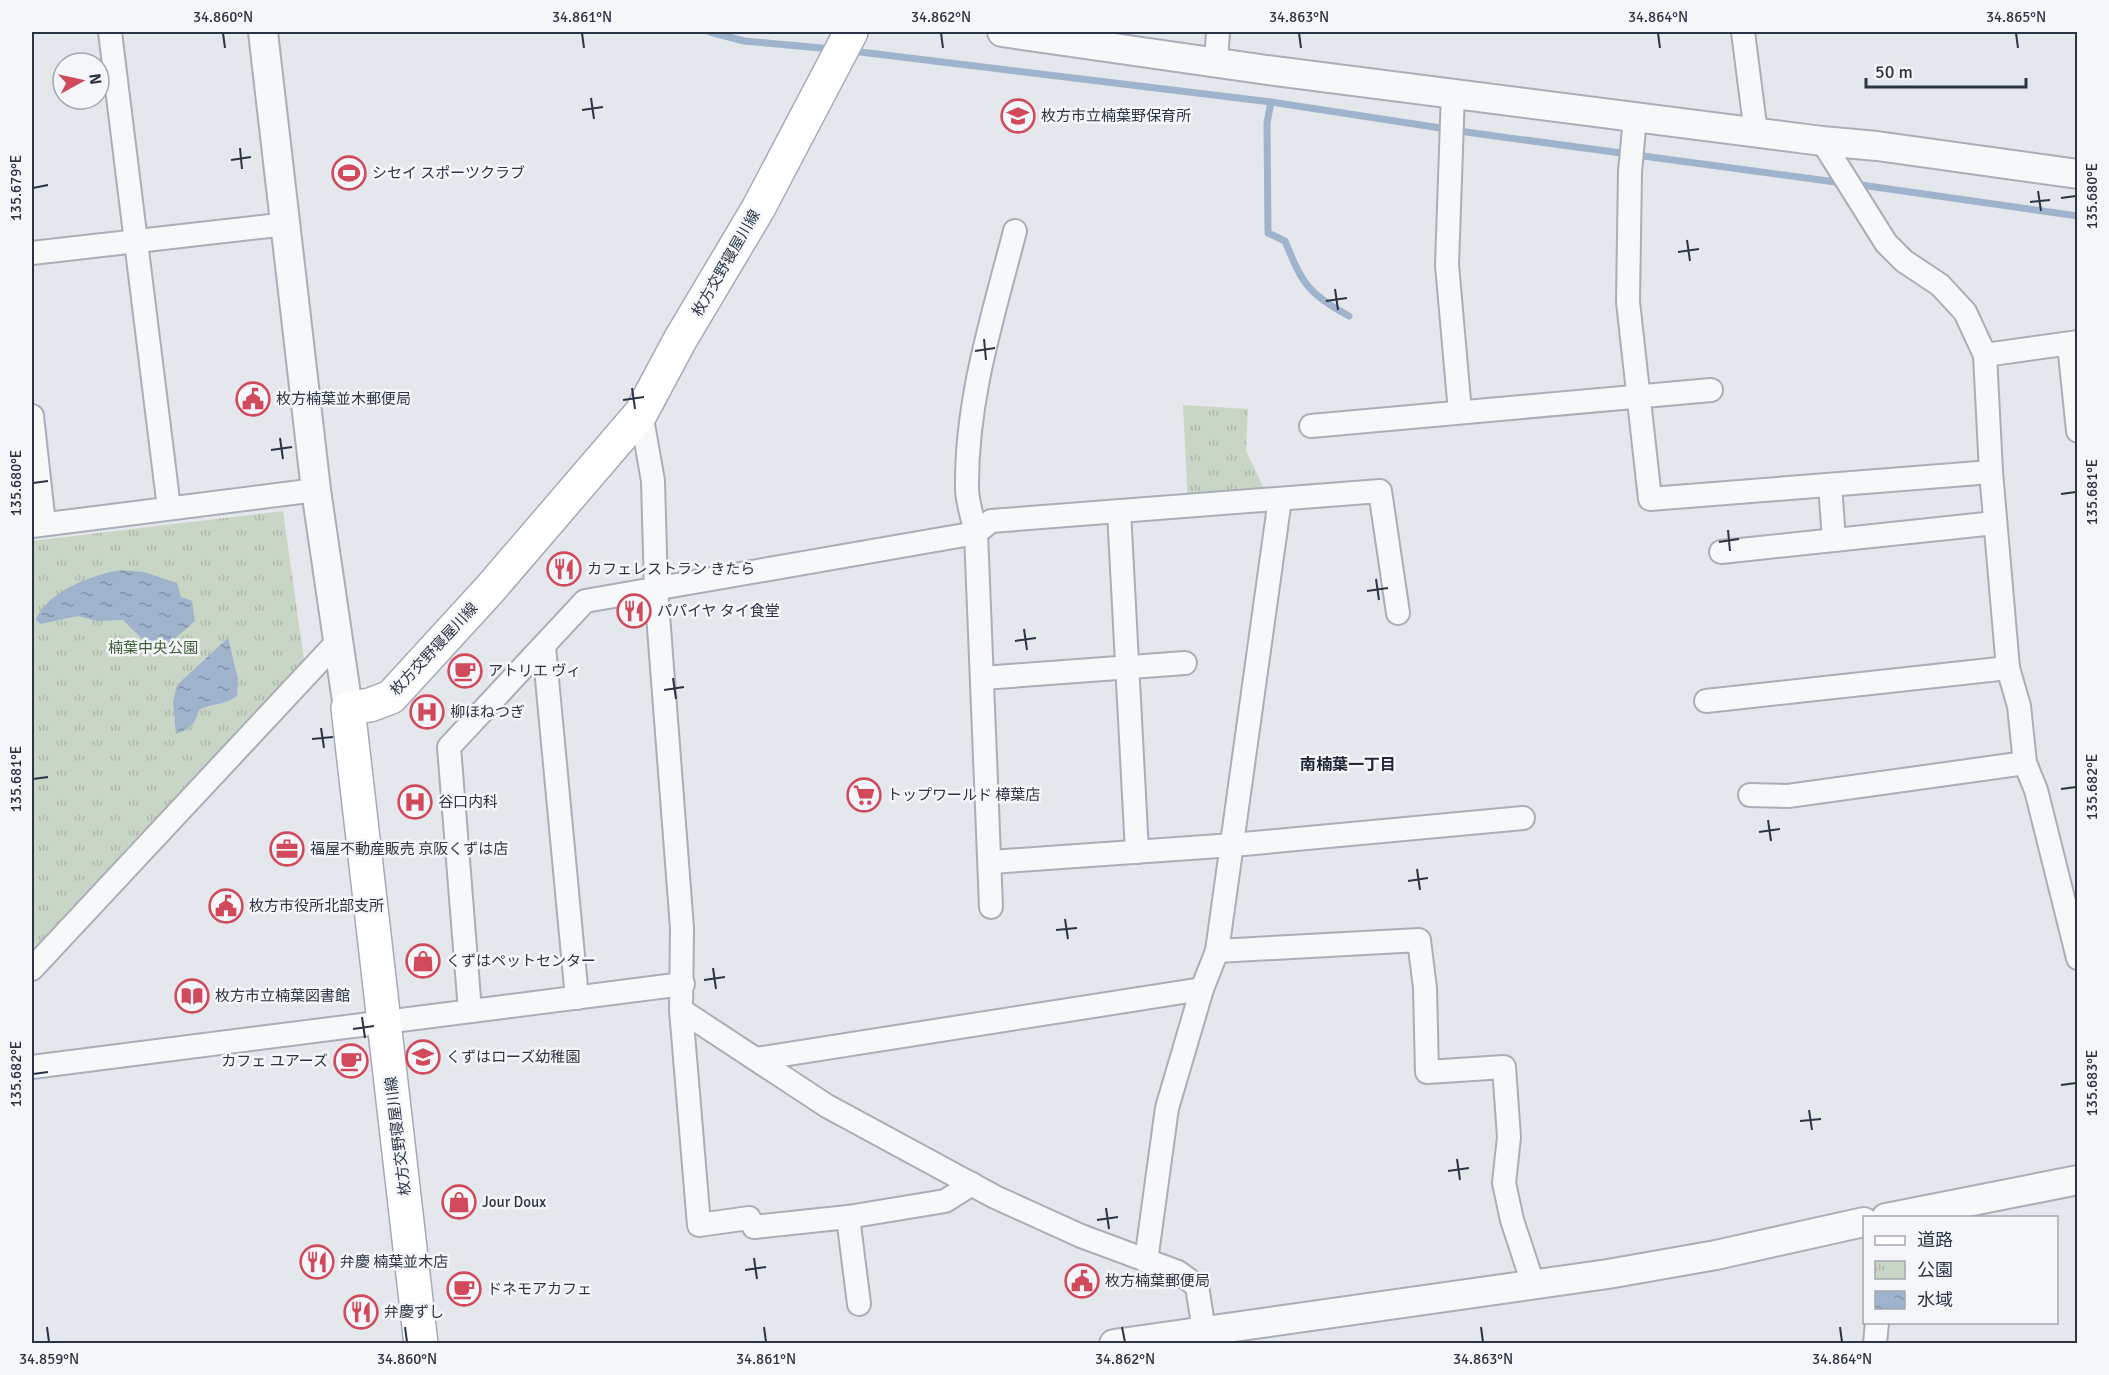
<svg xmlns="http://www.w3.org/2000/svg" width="2109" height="1375" viewBox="0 0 2109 1375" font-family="Signika,'Noto Sans JP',sans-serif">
<defs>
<pattern id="park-tufts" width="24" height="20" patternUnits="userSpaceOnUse" patternTransform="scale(1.5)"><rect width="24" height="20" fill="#c9d6c5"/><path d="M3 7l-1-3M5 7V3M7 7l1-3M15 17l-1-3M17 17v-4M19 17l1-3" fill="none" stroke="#adb8ab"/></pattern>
<pattern id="water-ripples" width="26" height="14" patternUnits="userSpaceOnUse" patternTransform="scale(1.5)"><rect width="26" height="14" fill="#9fb4cc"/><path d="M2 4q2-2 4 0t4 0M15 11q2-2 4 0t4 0" fill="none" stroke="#8293a7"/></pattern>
</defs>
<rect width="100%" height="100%" fill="#e4e7ec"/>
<g fill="url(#park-tufts)">
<polygon points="1183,405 1248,409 1246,451 1269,499 1188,506"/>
<polygon points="283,511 304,660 32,963 32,541"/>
</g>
<g fill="url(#water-ripples)">
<path d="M121,570L144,572L177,583L181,597L192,601L195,621L165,647L153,650L123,620L97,621L78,616L40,624L36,619C48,591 94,574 121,570Z"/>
<path d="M228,638L238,679L237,696C220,707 215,702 199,710C195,724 190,729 176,734L173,702L177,685Z"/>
</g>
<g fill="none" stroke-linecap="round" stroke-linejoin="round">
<g stroke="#9fb4cc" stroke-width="7">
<polyline points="710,32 744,41 832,49"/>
<polyline points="852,51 1271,102 1473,133 1843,183"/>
<path d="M1271,102L1267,123L1268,233L1285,241C1302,283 1308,294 1349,316"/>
<polyline points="1854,184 2078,216"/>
</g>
<defs>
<g id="minor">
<polyline points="110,32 169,508"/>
<polyline points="1743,32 1756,133"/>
<polyline points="1216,62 1218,32"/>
<polyline points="1453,92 1447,265 1460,412"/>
<polyline points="1635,117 1630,172 1628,302 1650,499 1991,472"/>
<polyline points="1822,141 1886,243 1904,261 1940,285 1965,312 1985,355 1991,472 2008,668 2019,706 2025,763 2036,790 2078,958"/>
<polyline points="32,253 287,224"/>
<polyline points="2069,344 2078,431"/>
<polyline points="1985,355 2078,342"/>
<polyline points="641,413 653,481 656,589 682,928 681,1010 827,1106 995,1197 1081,1236 1178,1272 1197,1286 1206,1344"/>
<polyline points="32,416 44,524"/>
<polyline points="1311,426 1711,390"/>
<polyline points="1830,485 1834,540"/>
<polyline points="1119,511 1137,852"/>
<polyline points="32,526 316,490"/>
<polyline points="1721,552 1995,523"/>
<polyline points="544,647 577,998"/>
<polyline points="983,678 1185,663"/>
<polyline points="1706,701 2008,668"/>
<polyline points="1750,795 1788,796 2025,763"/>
<polyline points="991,862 1233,845 1523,818"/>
<path d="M991,907L976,533C973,519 967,502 967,488C966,399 993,316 1015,231"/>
<polyline points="1217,951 1419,940 1425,988 1427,1072 1504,1067 1509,1137 1504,1183 1512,1220 1533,1284"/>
<polyline points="32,969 339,640"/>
<polyline points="681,1010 699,1225 749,1218 754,1227 848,1217 945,1201 972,1184"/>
<polyline points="470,1011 449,747 585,601 976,533 991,521 1380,491 1398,613"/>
<polyline points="756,1059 1202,989"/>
<polyline points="32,1067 683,984"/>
<polyline points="848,1217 859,1304"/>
<polyline points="1146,1261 1167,1108 1202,989 1217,951 1280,499"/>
<polyline points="1875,1344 1877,1322"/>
</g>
<g id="tertiary">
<polyline points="263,32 316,490 348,708"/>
<polyline points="1002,32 1267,70 1822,141 1877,146 2078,174"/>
<polyline points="1886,1218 2078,1180"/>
<polyline points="1114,1344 1608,1274 1716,1255 1864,1222"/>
</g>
<polyline id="primary" points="421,1344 348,708 370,705 391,697 490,589 641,413 680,340 758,209 851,32"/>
</defs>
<use href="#minor" stroke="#a9aeb7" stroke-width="26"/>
<use href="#tertiary" stroke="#a9aeb7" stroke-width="32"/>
<use href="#primary" stroke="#a3abb8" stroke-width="36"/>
<use href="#minor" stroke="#f7f8fa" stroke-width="22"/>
<use href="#tertiary" stroke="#f7f8fa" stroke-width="28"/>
<use href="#primary" stroke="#fff" stroke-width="33"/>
</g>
<path fill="none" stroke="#2b3445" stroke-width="2" d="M223,33L225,48M582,33L584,48M941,33L943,48M1299,33L1301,48M1658,33L1660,48M2016,33L2018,48M591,98L594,119M582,110L603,107M240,148L242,169M231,160L251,157M33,188L48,185M2038,191L2041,211M2061,198L2076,196M2030,202L2050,200M1687,240L1690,261M1678,252L1699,249M1335,289L1338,310M1326,301L1347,298M984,339L986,360M975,351L995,348M632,388L635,409M623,400L644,397M280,438L283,459M271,450L292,447M33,483L48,481M2061,494L2076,492M1728,530L1730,551M1719,542L1739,539M1376,579L1379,600M1367,591L1388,588M1024,629L1027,650M1015,641L1036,638M673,678L676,699M664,690L684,687M321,728L324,748M312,739L333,737M33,779L48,777M2061,789L2076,787M1768,820L1771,841M1759,832L1780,829M1417,869L1420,890M1408,881L1428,878M1065,919L1068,939M1056,930L1077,928M713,968L716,989M704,980L725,977M362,1017L365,1038M353,1029L374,1026M33,1074L48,1072M2061,1085L2076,1083M1809,1110L1812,1130M1800,1121L1821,1119M1457,1159L1460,1180M1448,1171L1469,1168M1106,1208L1109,1229M1097,1220L1118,1217M754,1258L757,1279M745,1270L766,1267M47,1327L49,1342M405,1327L407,1342M764,1327L766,1342M1122,1327L1125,1342M1481,1327L1483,1342M1840,1327L1842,1342"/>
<defs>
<symbol id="school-ring" viewBox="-11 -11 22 22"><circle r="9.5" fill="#f4f6f9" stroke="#d1495b" stroke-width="1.5"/><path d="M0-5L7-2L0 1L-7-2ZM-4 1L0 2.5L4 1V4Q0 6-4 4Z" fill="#d1495b"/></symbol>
<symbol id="stadium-ring" viewBox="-11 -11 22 22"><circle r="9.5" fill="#f4f6f9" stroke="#d1495b" stroke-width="1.5"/><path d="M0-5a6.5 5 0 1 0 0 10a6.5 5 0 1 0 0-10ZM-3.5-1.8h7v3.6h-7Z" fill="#d1495b"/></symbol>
<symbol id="civic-ring" viewBox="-11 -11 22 22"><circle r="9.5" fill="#f4f6f9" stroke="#d1495b" stroke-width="1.5"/><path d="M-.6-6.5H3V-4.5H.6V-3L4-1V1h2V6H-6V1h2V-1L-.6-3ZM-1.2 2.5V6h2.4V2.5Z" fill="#d1495b"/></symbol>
<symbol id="restaurant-ring" viewBox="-11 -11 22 22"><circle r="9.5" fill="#f4f6f9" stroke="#d1495b" stroke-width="1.5"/><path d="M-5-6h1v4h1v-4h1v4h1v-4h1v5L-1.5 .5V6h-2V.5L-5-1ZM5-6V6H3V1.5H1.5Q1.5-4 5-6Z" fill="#d1495b"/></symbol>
<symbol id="cafe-ring" viewBox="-11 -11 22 22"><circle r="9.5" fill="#f4f6f9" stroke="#d1495b" stroke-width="1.5"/><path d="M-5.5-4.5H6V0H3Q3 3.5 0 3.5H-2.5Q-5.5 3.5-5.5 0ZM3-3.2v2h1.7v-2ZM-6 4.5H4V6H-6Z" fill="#d1495b"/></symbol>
<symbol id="hospital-ring" viewBox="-11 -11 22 22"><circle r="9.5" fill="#f4f6f9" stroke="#d1495b" stroke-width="1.5"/><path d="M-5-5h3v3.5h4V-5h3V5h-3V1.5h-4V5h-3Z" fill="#d1495b"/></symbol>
<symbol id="supermarket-ring" viewBox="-11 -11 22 22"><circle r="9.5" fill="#f4f6f9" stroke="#d1495b" stroke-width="1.5"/><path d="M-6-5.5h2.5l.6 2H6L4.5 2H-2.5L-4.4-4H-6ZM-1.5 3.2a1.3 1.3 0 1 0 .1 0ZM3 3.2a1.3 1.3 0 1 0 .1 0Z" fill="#d1495b"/></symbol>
<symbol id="office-ring" viewBox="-11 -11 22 22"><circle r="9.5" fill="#f4f6f9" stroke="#d1495b" stroke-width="1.5"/><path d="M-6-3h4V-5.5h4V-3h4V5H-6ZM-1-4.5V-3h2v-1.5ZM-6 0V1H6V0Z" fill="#d1495b"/></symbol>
<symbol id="shop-ring" viewBox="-11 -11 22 22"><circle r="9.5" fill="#f4f6f9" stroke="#d1495b" stroke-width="1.5"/><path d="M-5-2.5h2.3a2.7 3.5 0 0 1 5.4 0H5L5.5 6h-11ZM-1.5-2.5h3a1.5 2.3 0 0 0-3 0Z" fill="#d1495b"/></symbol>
<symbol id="library-ring" viewBox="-11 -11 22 22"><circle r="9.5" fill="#f4f6f9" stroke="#d1495b" stroke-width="1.5"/><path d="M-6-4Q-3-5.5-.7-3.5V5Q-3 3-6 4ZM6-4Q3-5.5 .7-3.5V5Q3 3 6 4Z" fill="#d1495b"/></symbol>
</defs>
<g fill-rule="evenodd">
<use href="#school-ring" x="999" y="97" width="38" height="38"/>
<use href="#stadium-ring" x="330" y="154" width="38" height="38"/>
<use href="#civic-ring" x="234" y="380" width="38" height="38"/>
<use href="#restaurant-ring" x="545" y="550" width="38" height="38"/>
<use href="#restaurant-ring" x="615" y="592" width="38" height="38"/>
<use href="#cafe-ring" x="446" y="652" width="38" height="38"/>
<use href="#hospital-ring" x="408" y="693" width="38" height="38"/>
<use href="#supermarket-ring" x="845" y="776" width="38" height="38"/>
<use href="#hospital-ring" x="396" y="783" width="38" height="38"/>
<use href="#office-ring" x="268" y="830" width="38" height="38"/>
<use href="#civic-ring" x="207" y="887" width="38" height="38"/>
<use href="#shop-ring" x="404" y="942" width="38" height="38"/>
<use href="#library-ring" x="173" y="977" width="38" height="38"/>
<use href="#school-ring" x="404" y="1038" width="38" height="38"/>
<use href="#cafe-ring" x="332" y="1042" width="38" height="38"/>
<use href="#shop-ring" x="440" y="1183" width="38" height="38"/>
<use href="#restaurant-ring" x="298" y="1243" width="38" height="38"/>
<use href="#civic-ring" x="1063" y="1262" width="38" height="38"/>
<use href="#cafe-ring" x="445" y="1270" width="38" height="38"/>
<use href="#restaurant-ring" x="342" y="1293" width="38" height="38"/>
</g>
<g text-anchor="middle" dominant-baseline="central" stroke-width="5" stroke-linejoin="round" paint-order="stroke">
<g font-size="15" fill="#2b3445" stroke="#f4f6f9" text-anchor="start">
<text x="1041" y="116">枚方市立楠葉野保育所</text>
<text x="372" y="173">シセイ スポーツクラブ</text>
<text x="276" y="399">枚方楠葉並木郵便局</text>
<text x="587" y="569">カフェレストラン きたら</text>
<text x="657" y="611">パパイヤ タイ食堂</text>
<text x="488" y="671">アトリエ ヴィ</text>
<text x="450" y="712">柳ほねつぎ</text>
<text x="887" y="795">トップワールド 樟葉店</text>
<text x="438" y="802">谷口内科</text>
<text x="310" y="849">福屋不動産販売 京阪くずは店</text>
<text x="249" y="906">枚方市役所北部支所</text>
<text x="446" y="961">くずはペットセンター</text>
<text x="215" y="996">枚方市立楠葉図書館</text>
<text x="446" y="1057">くずはローズ幼稚園</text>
<text x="328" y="1061" text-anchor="end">カフェ ユアーズ</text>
<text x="482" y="1202">Jour Doux</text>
<text x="340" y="1262">弁慶 楠葉並木店</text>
<text x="1105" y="1281">枚方楠葉郵便局</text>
<text x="487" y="1289">ドネモアカフェ</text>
<text x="384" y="1312">弁慶ずし</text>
</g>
<g font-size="15" fill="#2b3445" stroke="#f4f6f9">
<text transform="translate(726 263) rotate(-60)">枚方交野寝屋川線</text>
<text transform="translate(434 649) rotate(-47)">枚方交野寝屋川線</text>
<text transform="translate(398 1136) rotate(-97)">枚方交野寝屋川線</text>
</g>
<g font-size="15" fill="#3f6138" stroke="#f4f6f9">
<text x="153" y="648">楠葉中央公園</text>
</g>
<g font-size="16" font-weight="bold" fill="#1d2536" stroke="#f4f6f9">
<text x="1348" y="765">南楠葉一丁目</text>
</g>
</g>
<rect width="2109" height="1375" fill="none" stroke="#f4f6f9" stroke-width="66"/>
<rect x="1863" y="1216" width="195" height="108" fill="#f4f6f9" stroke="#a4a8b1" stroke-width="1.5"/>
<rect x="1875" y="1236" width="30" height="9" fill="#ffffff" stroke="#a4a8b1" stroke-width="1.5"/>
<text x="1917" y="1246" font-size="18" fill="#2b3445">道路</text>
<rect x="1875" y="1261" width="30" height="18" fill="url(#park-tufts)" stroke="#a4a8b1" stroke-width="1.5"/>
<text x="1917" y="1276" font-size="18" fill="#2b3445">公園</text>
<rect x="1875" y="1291" width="30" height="18" fill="url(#water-ripples)" stroke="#a4a8b1" stroke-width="1.5"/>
<text x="1917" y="1306" font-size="18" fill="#2b3445">水域</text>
<g transform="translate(81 81) rotate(82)"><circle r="28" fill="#f4f6f9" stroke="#a4a8b1" stroke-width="1.5"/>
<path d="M0-4.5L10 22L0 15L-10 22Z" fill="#d1495b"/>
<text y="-9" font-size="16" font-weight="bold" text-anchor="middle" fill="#2b3445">N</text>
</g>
<path d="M1866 78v9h160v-9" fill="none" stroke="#2b3445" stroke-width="3"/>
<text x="1875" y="78" font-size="18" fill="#2b3445" stroke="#f4f6f9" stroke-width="4.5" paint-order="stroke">50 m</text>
<rect x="33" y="33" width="2043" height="1309" fill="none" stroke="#2b3445" stroke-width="2"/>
<g font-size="15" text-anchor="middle" fill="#2b3445">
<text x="223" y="22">34.860°N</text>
<text x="582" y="22">34.861°N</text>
<text x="941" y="22">34.862°N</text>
<text x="1299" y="22">34.863°N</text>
<text x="1658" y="22">34.864°N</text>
<text x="2016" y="22">34.865°N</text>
<text transform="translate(16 188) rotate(-90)" y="5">135.679°E</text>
<text transform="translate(2092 196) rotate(-90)" y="5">135.680°E</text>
<text transform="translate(16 483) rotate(-90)" y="5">135.680°E</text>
<text transform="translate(2092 492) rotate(-90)" y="5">135.681°E</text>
<text transform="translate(16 779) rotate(-90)" y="5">135.681°E</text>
<text transform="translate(2092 787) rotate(-90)" y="5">135.682°E</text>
<text transform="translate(16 1074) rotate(-90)" y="5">135.682°E</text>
<text transform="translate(2092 1083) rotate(-90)" y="5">135.683°E</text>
<text x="49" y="1364">34.859°N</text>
<text x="407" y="1364">34.860°N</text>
<text x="766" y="1364">34.861°N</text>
<text x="1125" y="1364">34.862°N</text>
<text x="1483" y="1364">34.863°N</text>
<text x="1842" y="1364">34.864°N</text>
</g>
</svg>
